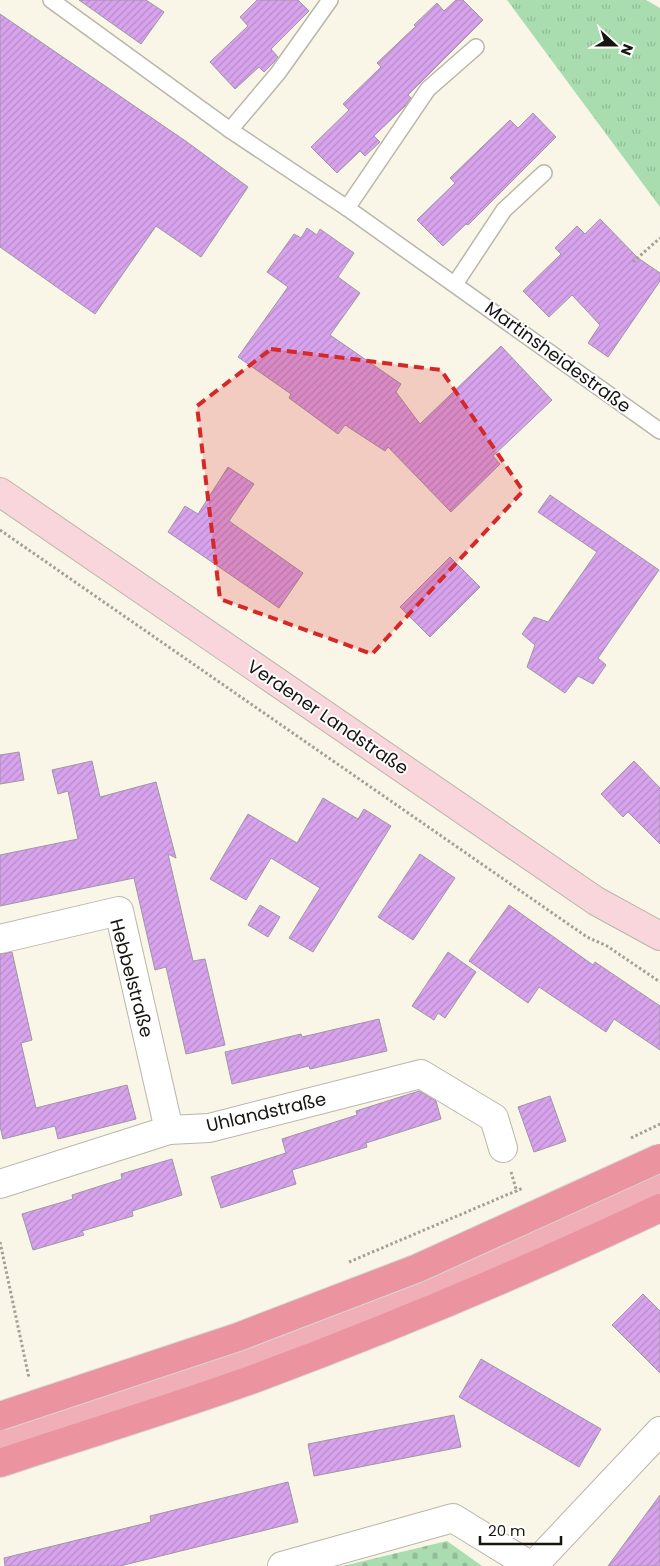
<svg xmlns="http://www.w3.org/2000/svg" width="660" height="1566" viewBox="0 0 660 1566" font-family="Poppins,sans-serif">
<defs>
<pattern id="cemetery-stones" width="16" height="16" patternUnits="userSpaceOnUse" patternTransform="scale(1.25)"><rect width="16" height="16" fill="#a9dcaf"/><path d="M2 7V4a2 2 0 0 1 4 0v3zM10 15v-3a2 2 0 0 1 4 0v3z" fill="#91bc96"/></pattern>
<pattern id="park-tufts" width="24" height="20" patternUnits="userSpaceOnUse" patternTransform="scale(1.25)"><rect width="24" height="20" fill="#a9dcaf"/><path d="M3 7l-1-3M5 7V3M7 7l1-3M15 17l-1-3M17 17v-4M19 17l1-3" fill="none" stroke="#91bc96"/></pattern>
<pattern id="building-hatch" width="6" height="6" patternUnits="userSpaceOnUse" patternTransform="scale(1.25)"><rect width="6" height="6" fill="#d7a3ec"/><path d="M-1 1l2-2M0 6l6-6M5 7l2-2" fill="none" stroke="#b88bc9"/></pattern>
</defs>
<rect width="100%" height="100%" fill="#f9f6e8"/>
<polygon fill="url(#cemetery-stones)" points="447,1541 482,1566 343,1566"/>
<polygon fill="url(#park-tufts)" points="507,0 646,0 660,8 660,207"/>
<g fill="url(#building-hatch)" stroke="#9e97a2">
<polygon points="79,0 146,0 164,12 141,44"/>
<polygon points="257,0 298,0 309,11 271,49 278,57 275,61 264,72 259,67 235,89 210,62 248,26 240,17"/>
<polygon points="456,0 463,0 483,20 408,95 411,98 405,106 374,136 380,142 365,156 360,151 337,173 311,147 349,110 343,104 381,67 377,63 416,26 414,25 437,3 444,11"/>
<polygon points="0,14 187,142 248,187 201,257 156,226 95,314 0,247"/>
<polygon points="533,113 556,137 468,225 466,224 443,246 417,220 455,183 450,178 510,120 518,128"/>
<polygon points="600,219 638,258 660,273 660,281 608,357 588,343 600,325 572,295 549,317 523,291 561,254 555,248 577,226 585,234"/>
<polygon points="307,228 317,235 320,229 354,253 338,277 360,293 330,335 401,384 396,392 420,424 501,346 552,400 493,456 500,464 451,512 388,447 385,451 345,425 338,434 289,398 291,394 238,357 288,287 267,272 294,234 301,238"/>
<polygon points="228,467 254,484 229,521 303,573 279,608 168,532 185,506 198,514"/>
<polygon points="550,495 659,570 598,658 606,665 593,684 578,676 565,693 527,667 535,645 522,634 534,617 548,622 597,552 538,512"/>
<polygon points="450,557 480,587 430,637 400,607"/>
<polygon points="19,752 24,780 0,784 0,755"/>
<polygon points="92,761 100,797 156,782 176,858 168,854 193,961 205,959 225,1045 186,1054 166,967 155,970 134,878 0,906 0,855 78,839 68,791 58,794 52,770"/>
<polygon points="634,761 660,788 660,844 628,812 623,817 601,794"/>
<polygon points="323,798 358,819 364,809 391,826 313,952 289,938 320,888 271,858 246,900 210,879 248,814 297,843"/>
<polygon points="420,854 455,878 413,940 378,917"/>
<polygon points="260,905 280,917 268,937 248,925"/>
<polygon points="509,905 593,965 595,962 660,1006 660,1050 614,1019 606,1032 539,987 528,1003 469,961"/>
<polygon points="12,952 32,1040 21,1043 36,1108 127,1085 136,1119 58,1139 55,1126 3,1139 0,1126 0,954"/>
<polygon points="448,952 476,972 445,1018 438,1013 434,1020 412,1006"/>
<polygon points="379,1019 387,1051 310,1069 309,1066 232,1084 225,1052 301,1034 302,1037"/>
<polygon points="419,1091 436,1101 441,1119 366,1143 367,1147 292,1170 296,1184 221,1208 211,1177 286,1153 282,1139 357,1115 356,1111"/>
<polygon points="550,1096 566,1141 534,1152 518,1107"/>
<polygon points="172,1159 182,1195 132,1211 133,1216 82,1231 84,1235 33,1250 22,1214 73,1199 72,1195 122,1179 121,1174"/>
<polygon points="643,1294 660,1311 660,1373 612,1325"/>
<polygon points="481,1359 601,1429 579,1467 459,1397"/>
<polygon points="454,1415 461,1447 314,1476 308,1444"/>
<polygon points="288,1482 298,1522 120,1566 5,1566 4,1558 151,1522 150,1516"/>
<polygon points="660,1495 660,1566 608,1566"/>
</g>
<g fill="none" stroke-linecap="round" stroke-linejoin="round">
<defs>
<g id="service">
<polyline points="51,0 230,130 347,208 660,431"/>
<polyline points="230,130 278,73 330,0"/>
<polyline points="347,208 428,89 476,47"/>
<polyline points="455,284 504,210 544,173"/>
</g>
<g id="minor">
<polyline points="0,939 119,911 169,1130"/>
<polyline points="0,1184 169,1130 209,1128 421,1074 494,1118 503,1148"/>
<polyline points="282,1566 453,1518 531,1566"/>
<polyline points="533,1566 660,1431"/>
</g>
<polyline id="secondary" points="0,492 596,901 660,936"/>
<path id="primary" d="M0,1439C181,1384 362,1320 534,1243C577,1224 618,1202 660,1182"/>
<path id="trunk" d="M0,1463C86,1434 174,1408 259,1377C395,1326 529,1270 660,1208"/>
</defs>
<use href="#service" stroke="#b9b6aa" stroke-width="18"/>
<use href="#minor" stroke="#b9b6aa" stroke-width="30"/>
<use href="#secondary" stroke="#b9b6aa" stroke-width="30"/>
<use href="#primary" stroke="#d5d5d4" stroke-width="30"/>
<use href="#trunk" stroke="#d5d5d4" stroke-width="30"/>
<g stroke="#a3a196" stroke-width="3" stroke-dasharray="2.5 2.5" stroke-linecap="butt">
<polyline points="633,262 660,238"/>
<polyline points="0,530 587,937 607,946 660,982"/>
<polyline points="631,1138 660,1124"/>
<polyline points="511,1172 517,1192"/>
<polyline points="0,1242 29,1378"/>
<polyline points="349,1262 523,1188"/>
</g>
<use href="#service" stroke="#fff" stroke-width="15"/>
<use href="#minor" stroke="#fff" stroke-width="28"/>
<use href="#secondary" stroke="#f8d6db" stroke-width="28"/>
<use href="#primary" stroke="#f0aeb7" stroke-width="28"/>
<use href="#trunk" stroke="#eb939f" stroke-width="28"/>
<defs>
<polyline id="trunk-bridge" points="0,1416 238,1337 418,1268 660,1158"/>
</defs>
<use href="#trunk-bridge" stroke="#d5d5d4" stroke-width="30" stroke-linecap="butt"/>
<use href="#trunk-bridge" stroke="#eb939f" stroke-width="28"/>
</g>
<path fill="#d62828" fill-opacity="0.2" stroke="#d62828" stroke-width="4" stroke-dasharray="10 6" stroke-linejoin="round" d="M271,349L441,370L523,491L372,654L220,599L197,406Z"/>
<g text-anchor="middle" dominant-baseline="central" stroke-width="4" stroke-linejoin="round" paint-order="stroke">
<g font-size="18" fill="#161510" stroke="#fff">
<text transform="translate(558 357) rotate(36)">Martinsheidestraße</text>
<text transform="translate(328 717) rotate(34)">Verdener Landstraße</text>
<text transform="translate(132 978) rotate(75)">Hebbelstraße</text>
<text transform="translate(266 1112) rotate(-13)">Uhlandstraße</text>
</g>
</g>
<g transform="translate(615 45) rotate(111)" stroke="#ffffff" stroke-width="4" paint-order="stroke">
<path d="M0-4L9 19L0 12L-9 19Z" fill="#161510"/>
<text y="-8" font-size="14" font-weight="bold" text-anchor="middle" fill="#161510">N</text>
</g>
<path d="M480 1536v8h81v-8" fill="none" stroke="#161510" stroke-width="2.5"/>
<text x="488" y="1536" font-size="15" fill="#161510" stroke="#ffffff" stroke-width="4" paint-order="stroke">20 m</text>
</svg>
